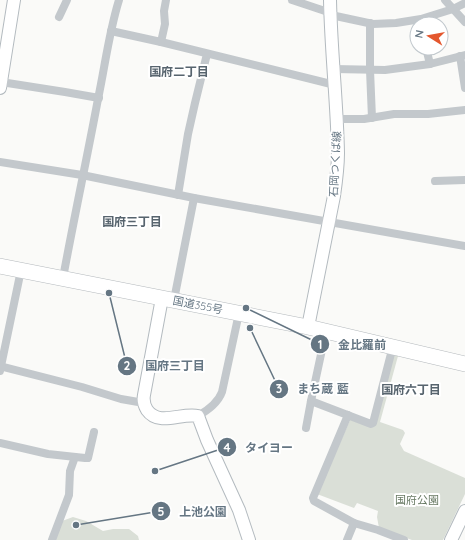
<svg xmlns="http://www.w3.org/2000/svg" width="465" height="540" viewBox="0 0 465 540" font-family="Quicksand,'Noto Sans JP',sans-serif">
<rect width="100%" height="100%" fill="#fafaf8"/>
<g fill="#dadfd7">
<polygon points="393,355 398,356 380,422 403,430 405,433 400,444 404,451 465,478 465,494 443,540 412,540 379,528 377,517 378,511 357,503 354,508 317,494 351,418 373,427"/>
<polygon points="73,517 86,521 103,531 113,529 129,529 138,536 139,540 55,540 62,521"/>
</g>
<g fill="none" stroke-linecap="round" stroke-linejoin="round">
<defs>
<g id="secondary">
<polyline points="0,88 14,0"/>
<path d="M162,298L144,395C143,400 144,405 147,410C159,427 182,412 198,416L207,440L239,510L249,540"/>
<path d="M308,327L334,196C336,182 338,168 338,153C337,102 331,51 330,0"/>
<polyline points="451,540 465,511"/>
</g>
<polyline id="highway" points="0,266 308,327 465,364"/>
</defs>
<use href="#secondary" stroke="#b3babf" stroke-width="14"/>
<use href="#highway" stroke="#b4b9bd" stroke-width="16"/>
<g stroke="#c3c8cc" stroke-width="8">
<polyline points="292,0 325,11 331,15 373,24 396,23 421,19 453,9 465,3"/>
<polyline points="445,0 465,22"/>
<polyline points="59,17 67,0"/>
<polyline points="370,23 370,70 372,118"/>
<polyline points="111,31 161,42 335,85"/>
<polyline points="161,42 165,24 164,11 166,0"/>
<polyline points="426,48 430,64"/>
<polyline points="460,56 465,88"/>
<polyline points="334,69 385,70 430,64 465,55"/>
<polyline points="1,82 65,92 99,98"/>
<polyline points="337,119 364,119 394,114 428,114 465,110"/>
<polyline points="0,162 82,175 194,198 465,246"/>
<polyline points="435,181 465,180"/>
<polyline points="178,195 188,134 195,103 207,54"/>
<path d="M63,278C74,218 87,158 98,99C105,66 109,32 119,0"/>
<polyline points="174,300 194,198"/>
<polyline points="0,366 82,387 121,399 144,403"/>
<polyline points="0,371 21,270"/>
<polyline points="311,401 371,424 373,423 393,346"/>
<polyline points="348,415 313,498 314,501 354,523 378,530 404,540"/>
<path d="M198,416C208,410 218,403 222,392L239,313"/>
<polyline points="306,428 311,401 326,331"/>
<polyline points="0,443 48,454 85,458 88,458 94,432"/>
<polyline points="52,540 69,495 70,471 75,457"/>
<polyline points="347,540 354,523"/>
</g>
<use href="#secondary" stroke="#fff" stroke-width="12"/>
<use href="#highway" stroke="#fff" stroke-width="15"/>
</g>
<g text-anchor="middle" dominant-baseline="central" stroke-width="4" stroke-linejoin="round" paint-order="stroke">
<g font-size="11" fill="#657683" stroke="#fff">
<text transform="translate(335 164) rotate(-87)">石岡つくば線</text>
<text transform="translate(198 305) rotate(11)">国道355号</text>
</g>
<g font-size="11" fill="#687a64" stroke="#fff">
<text x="417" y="500">国府公園</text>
</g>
<g font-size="12" font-weight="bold" fill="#57646e" stroke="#fff">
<text x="179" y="71">国府二丁目</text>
<text x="132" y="221">国府三丁目</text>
<text x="411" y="389">国府六丁目</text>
</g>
</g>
<path fill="none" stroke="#657683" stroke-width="1.5" d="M246 308L320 344M109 293L127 366M250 328L279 389M155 471L227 447M76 525L161 511"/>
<g fill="#657683" stroke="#fff" stroke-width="1.5">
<circle cx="246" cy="308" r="4"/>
<circle cx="109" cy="293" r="4"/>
<circle cx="250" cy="328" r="4"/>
<circle cx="155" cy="471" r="4"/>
<circle cx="76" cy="525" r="4"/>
<circle cx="320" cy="344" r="10"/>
<circle cx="127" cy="366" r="10"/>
<circle cx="279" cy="389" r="10"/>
<circle cx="227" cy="447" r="10"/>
<circle cx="161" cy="511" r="10"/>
</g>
<g font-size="12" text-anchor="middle" font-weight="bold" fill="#fff">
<text x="320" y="349">1</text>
<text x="127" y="370">2</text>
<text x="279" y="393">3</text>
<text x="227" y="452">4</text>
<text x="161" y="516">5</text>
</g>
<g font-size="12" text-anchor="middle" font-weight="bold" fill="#657683" stroke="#fff" stroke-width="4" stroke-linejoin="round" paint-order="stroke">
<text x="362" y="349">金比羅前</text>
<text x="175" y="370">国府三丁目</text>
<text x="323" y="393">まち蔵 藍</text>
<text x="269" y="452">タイヨー</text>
<text x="203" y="516">上池公園</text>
</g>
<g transform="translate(429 36) rotate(281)"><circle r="19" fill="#ffffff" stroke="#c1c8cd"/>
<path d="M0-3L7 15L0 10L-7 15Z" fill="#e4572e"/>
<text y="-6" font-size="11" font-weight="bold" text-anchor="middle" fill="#657683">N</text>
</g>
</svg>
